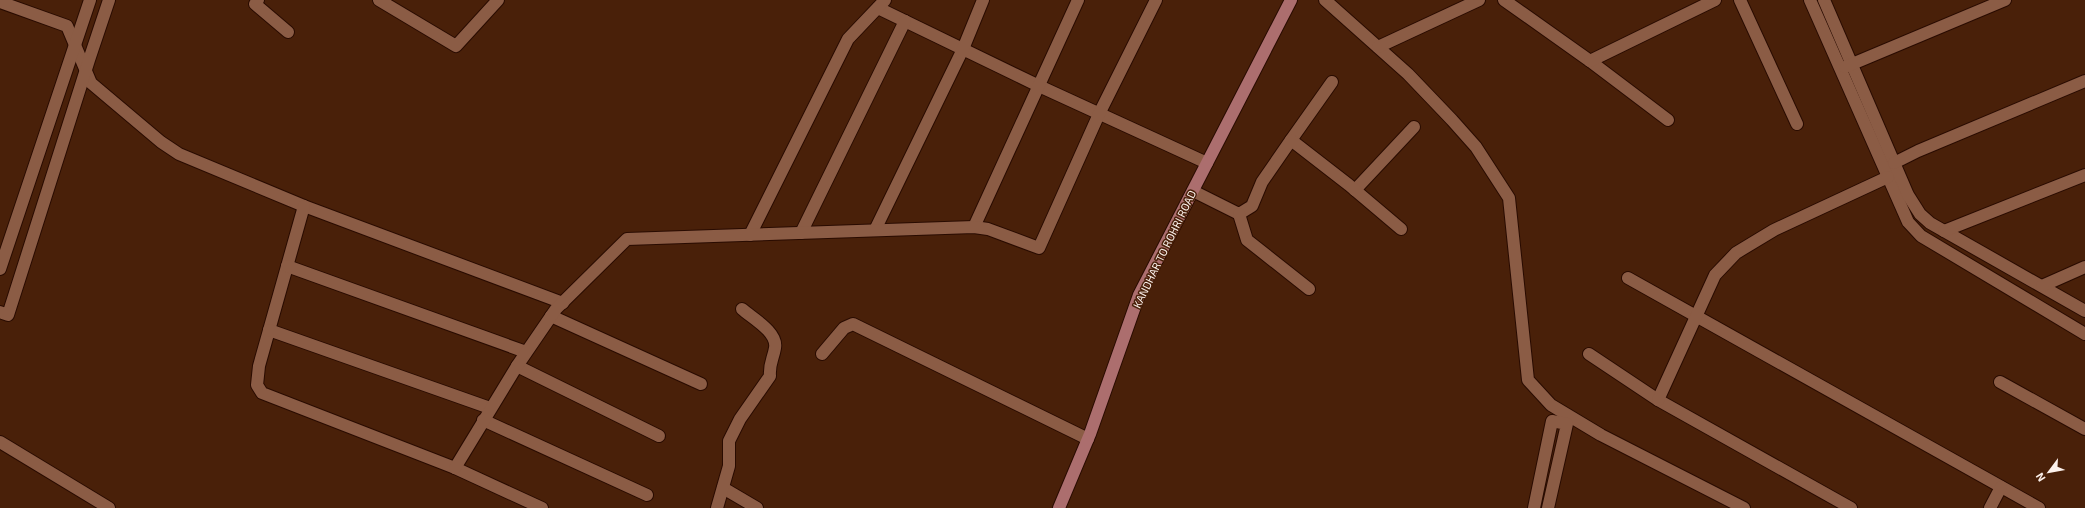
<svg xmlns="http://www.w3.org/2000/svg" width="2085" height="508" viewBox="0 0 2085 508" font-family="'Exo 2',sans-serif">
<rect width="100%" height="100%" fill="#492009"/>
<g fill="none" stroke-linecap="round" stroke-linejoin="round">
<defs>
<g id="street">
<polyline points="258,0 255,4 288,32"/>
<polyline points="379,0 456,46 498,0"/>
<polyline points="1325,0 1408,74 1452,120 1476,147 1509,198 1528,380 1551,405 1601,435 1744,508"/>
<polyline points="1504,0 1590,61 1668,120"/>
<polyline points="1740,0 1797,124"/>
<polyline points="1810,0 1908,222 1921,236 2085,334"/>
<polyline points="1824,0 1908,195 1920,214 1930,223 2085,311"/>
<polyline points="0,2 67,26 91,83 161,142 179,154 304,206 563,303"/>
<polyline points="878,8 1039,86 1207,163"/>
<polyline points="1378,47 1479,0"/>
<polyline points="1590,61 1715,0"/>
<polyline points="1845,67 2005,0"/>
<polyline points="1291,140 1332,82"/>
<polyline points="1894,163 1918,151 2085,81"/>
<polyline points="1355,190 1414,127"/>
<polyline points="1193,191 1239,214 1252,206 1262,182 1291,140 1349,185 1401,229"/>
<polyline points="304,206 259,366 257,385 262,393 455,468 542,508"/>
<polyline points="1239,214 1247,240 1309,289"/>
<polyline points="974,227 1078,0"/>
<polyline points="875,230 963,49 983,0"/>
<polyline points="1944,231 2085,175"/>
<polyline points="801,233 905,21"/>
<polyline points="750,235 848,39 885,0"/>
<polyline points="287,266 526,352"/>
<polyline points="0,269 90,0"/>
<polyline points="1628,278 2039,508"/>
<polyline points="2042,286 2085,267"/>
<polyline points="0,312 8,315 89,60 109,0"/>
<polyline points="551,316 701,384"/>
<polyline points="269,330 490,408"/>
<polyline points="822,354 844,328 853,324 1088,439"/>
<polyline points="1589,354 1658,400 1851,508"/>
<polyline points="517,366 659,436"/>
<polyline points="2000,382 2085,429"/>
<polyline points="1658,400 1715,275 1736,253 1774,230 1888,177"/>
<polyline points="483,420 647,495"/>
<polyline points="0,442 109,508"/>
<polyline points="455,468 517,366 556,309 627,239 974,227 988,229 1039,248 1099,114 1156,0"/>
<polyline points="723,488 757,508"/>
<path d="M717,508L729,466V441L740,419L770,376C769,363 773,360 775,348C778,332 752,318 742,309"/>
<polyline points="1534,508 1552,421 1567,424 1548,508"/>
<polyline points="1990,508 2001,487"/>
</g>
<polyline id="secondary" points="1059,508 1090,434 1139,295 1291,0"/>
</defs>
<use href="#street" stroke="#290b00" stroke-width="14"/>
<use href="#secondary" stroke="#290b00" stroke-width="14"/>
<use href="#street" stroke="#8b5c45" stroke-width="12"/>
<use href="#secondary" stroke="#ac6e6e" stroke-width="12"/>
</g>
<g text-anchor="middle" dominant-baseline="central" stroke-width="3" stroke-linejoin="round" paint-order="stroke">
<g font-size="11" fill="#fcf1ec" stroke="#492009">
<text transform="translate(1164 249) rotate(-64)">KANDHAR TO ROHRI ROAD</text>
</g>
</g>
<g transform="translate(2049 472) rotate(238)" stroke="#492009" stroke-width="3" paint-order="stroke">
<path d="M0-3L7 15L0 10L-7 15Z" fill="#fcf1ec"/>
<text y="-6" font-size="11" font-weight="bold" text-anchor="middle" fill="#fcf1ec">N</text>
</g>
</svg>
